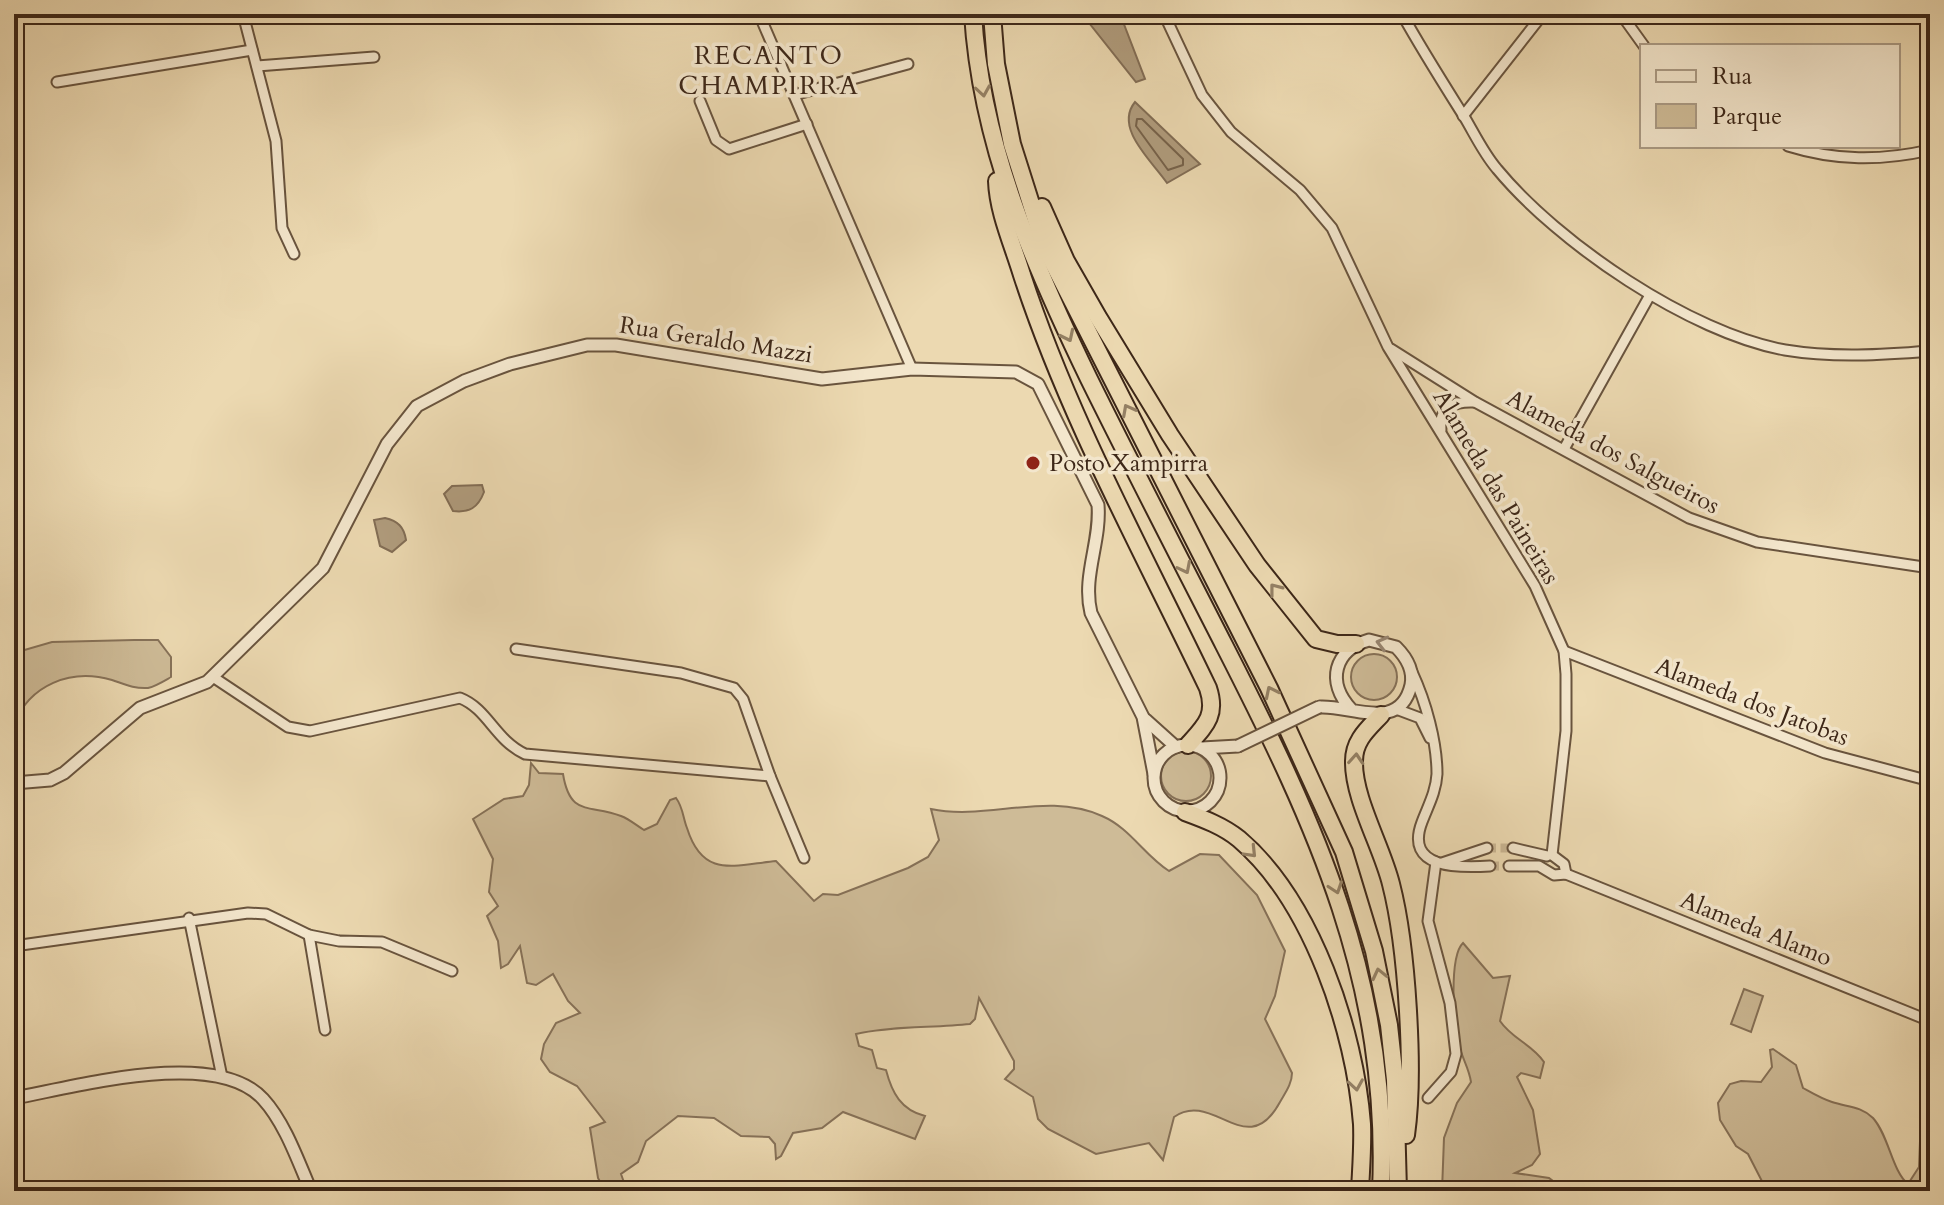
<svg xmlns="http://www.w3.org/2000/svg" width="1944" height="1205" viewBox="0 0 1944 1205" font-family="Cardo,serif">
<rect width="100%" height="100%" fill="#ecd9b1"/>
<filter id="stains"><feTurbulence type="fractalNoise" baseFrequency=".0025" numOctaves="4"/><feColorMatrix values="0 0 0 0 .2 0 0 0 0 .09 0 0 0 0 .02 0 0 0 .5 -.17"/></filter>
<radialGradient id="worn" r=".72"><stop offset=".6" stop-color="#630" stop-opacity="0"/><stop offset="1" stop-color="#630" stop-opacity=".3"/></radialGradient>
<g fill="#cebb97" stroke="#867158" stroke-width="2">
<path d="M134,640H158L171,657V677C164,681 156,686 148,688C134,689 124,684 112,680C70,668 30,685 14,724V653L52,642Z"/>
<circle cx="1374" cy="677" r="23"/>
<circle cx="1186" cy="776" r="25"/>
<path d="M531,763L539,773L563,774C570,817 589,804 621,816C629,819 636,825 644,830L657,824L670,800L676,798C683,807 683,818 687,828C703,879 734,865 776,861L814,901L823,894L838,895L908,868L928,857L939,840L931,809C987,821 1047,791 1102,816C1130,828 1144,855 1169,871L1200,854L1219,855L1257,895L1285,951L1275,996L1265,1019L1292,1073C1292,1084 1285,1093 1280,1102C1247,1163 1213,1089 1174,1117L1163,1160L1149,1143L1096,1154L1048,1129L1038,1119L1033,1097L1005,1079L1014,1069V1061L979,998L975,1019L970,1024C933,1028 890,1026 856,1034L859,1046L872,1050L877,1068L886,1070C892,1093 901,1110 925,1116L915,1139L843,1112L822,1128L793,1133L781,1156L776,1159L775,1144L769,1137L741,1136L714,1118L678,1116L646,1141L638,1162L621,1174L627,1191H605L598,1178L590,1128L605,1122L577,1086L550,1072L541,1059L544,1044L556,1023L580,1013L568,1001L553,974L536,985L527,983L520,946L508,964L501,968L498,941L487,916L498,906L489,892L493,859L473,819L504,799L523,796L529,785Z"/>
<path d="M1463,943L1493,978L1510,976L1500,1021C1512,1039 1532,1044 1544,1062L1540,1078L1521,1073L1517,1077L1533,1110L1540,1154L1532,1165L1515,1173L1549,1178L1566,1191H1442L1444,1138L1457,1103L1471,1082C1469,1068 1462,1058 1459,1045C1453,1026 1449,956 1463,943Z"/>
<polygon points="1744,989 1763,996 1751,1032 1731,1024"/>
<path d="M1773,1049L1796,1065L1803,1088C1812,1093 1822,1099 1832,1102C1847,1107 1861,1106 1873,1118C1889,1136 1892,1171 1908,1184L1919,1167L1921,1116L1930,1108V1191H1767L1748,1154L1736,1146L1720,1120L1718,1103L1730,1084L1741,1081L1761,1082L1772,1067L1770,1050Z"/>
</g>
<g fill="#b09c7d" stroke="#826d55" stroke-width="2">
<polygon points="1082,14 1120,14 1145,79 1136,82"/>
<path d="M1135,102L1200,164L1167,183C1151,160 1114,128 1135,102Z"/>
<path d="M482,485L484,492C478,508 469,513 453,511L444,494L452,486Z"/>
<path d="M385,518C398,521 404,527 406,540L392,552L380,546L374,520Z"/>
</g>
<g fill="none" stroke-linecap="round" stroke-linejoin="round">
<polygon stroke="#76624a" stroke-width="2" points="1137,119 1142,119 1183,159 1183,165 1168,170 1136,126"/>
<g stroke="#c9b592" stroke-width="9" stroke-dasharray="9 4.5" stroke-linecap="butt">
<polyline points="1487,848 1513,848"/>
<polyline points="1490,866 1509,866"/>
</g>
<defs>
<g id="minor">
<polyline points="243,14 276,141 282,228 294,254"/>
<polyline points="759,14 912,369"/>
<polyline points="1164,14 1202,95 1231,132 1300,190 1332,228 1388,347 1535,586 1564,651 1566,674 1566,731 1552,855"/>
<path d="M1402,14C1422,50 1443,83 1465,118C1475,135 1484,154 1497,169C1558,243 1690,333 1785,350C1833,358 1882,355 1930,351"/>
<polyline points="1621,14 1644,46"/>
<polyline points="257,66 374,57"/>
<polyline points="57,82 252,50"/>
<polyline points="794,95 908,64"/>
<polyline points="700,101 716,140 729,149 807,124"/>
<polyline points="1463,116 1543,14"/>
<path d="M1788,146C1836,161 1881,161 1930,150"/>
<polyline points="1391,349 1475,402 1689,518 1757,542 1930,568"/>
<path d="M1441,430C1438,408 1454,401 1474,402"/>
<polyline points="1564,449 1650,295"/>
<polyline points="516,649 681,673 734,688 743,699 770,776 804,858"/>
<polyline points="1564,651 1825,753 1930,781"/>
<path d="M1412,672C1426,702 1437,742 1437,774C1436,792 1428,806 1422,822C1404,869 1458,868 1490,866"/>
<path d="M213,677L288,727L310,731L460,698C488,709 495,740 525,754L770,776"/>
<polyline points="1396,709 1420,718 1430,738"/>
<polyline points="1513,848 1547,856"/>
<polyline points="1552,855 1564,864 1566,874"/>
<polyline points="1442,863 1487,848"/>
<polyline points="1509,866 1539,866 1554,875 1566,874 1930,1021"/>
<polyline points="189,918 222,1077"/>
<polyline points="309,935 325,1030"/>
<polyline points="14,946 248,913 266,914 309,935 339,941 382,942 452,971"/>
<polyline points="1428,1098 1451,1072 1456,1054 1450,1003 1428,921 1436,862"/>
</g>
<g id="tertiary">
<path d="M1320,707C1351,705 1400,733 1411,685C1414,670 1406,657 1396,647L1369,640C1334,650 1326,682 1351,709"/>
<polyline points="1146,720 1176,747"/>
<circle cx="1187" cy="778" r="33"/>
<polyline points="1202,748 1238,746"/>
<path d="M14,783L50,780L64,773L140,708L207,682L323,568L387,444L417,406L464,381L510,364L587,345H616L822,379L912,369L1016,372L1038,384L1098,505C1101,542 1082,576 1091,613L1143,717L1154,774"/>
<path d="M14,1098C75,1087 216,1047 263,1099C285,1123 298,1161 311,1191"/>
</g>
<g id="motorway">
<path d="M973,14C981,145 1033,263 1089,379C1133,468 1179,557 1224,645C1316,825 1390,983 1381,1191"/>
<polyline points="992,14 996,64 1012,144 1044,245 1269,688 1344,852 1374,951 1389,1025 1395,1080 1398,1191"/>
<path d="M997,181C998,212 1013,245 1022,275C1069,419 1143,552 1208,688C1217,715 1206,725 1188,745"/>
<polyline points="1042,207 1066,261 1098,317 1170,435 1257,565 1316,639 1337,644 1356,644"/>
<path d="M1381,715C1368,729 1354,740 1354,761C1353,798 1382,847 1391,884C1407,946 1415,1072 1406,1135"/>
<path d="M1185,812C1204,819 1223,826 1239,839C1312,901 1355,1031 1362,1124C1363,1146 1361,1169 1360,1191"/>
</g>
</defs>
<use href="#minor" stroke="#69543e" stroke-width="13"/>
<use href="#tertiary" stroke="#69543e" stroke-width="15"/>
<use href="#motorway" stroke="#3d2718" stroke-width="20"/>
<use href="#minor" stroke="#f3e6cc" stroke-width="9"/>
<use href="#tertiary" stroke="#f3e6cc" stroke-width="11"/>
<use href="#motorway" stroke="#ecd9b1" stroke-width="16"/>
<defs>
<polyline id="tertiary-bridge" points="1238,746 1319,707"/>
</defs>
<use href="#tertiary-bridge" stroke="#69543e" stroke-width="15" stroke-linecap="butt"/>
<use href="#tertiary-bridge" stroke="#f3e6cc" stroke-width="11"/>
</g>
<defs><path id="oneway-chevron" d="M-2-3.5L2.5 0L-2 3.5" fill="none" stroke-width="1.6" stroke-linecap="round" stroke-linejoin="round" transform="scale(2)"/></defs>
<g stroke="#948064">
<use href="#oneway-chevron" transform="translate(983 91) rotate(81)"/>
<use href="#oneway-chevron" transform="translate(1068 336) rotate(64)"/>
<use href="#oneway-chevron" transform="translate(1128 410) rotate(-118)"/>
<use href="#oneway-chevron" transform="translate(1185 568) rotate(63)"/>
<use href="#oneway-chevron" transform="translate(1275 589) rotate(-128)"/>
<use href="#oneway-chevron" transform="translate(1271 692) rotate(-116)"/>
<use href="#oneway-chevron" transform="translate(1356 759) rotate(-86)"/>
<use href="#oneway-chevron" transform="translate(1251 852) rotate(46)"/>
<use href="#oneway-chevron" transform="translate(1336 888) rotate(71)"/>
<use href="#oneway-chevron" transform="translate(1379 974) rotate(-103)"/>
<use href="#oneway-chevron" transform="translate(1356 1085) rotate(81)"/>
</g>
<use stroke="#988672" href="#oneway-chevron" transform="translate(1382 643) rotate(-166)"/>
<circle fill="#8f2418" stroke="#f3e6cc" stroke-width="3" cx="1033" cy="463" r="8"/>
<g text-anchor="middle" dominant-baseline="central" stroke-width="7" stroke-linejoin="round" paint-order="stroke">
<g font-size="24" fill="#3d2718" stroke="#f3e6cc">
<text transform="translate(716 340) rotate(9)">Rua Geraldo Mazzi</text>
<text transform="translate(1613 452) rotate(28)">Alameda dos Salgueiros</text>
<text transform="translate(1496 487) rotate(59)">Alameda das Paineiras</text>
<text transform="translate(1752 702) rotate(21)">Alameda dos Jatobas</text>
<text transform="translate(1756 929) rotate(22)">Alameda Alamo</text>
</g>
<g font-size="24" fill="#3d2718" stroke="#f3e6cc" text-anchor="start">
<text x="1049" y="463">Posto Xampirra</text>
</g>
<g font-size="26" letter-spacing="2" fill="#3d2718" stroke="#f3e6cc">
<text x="769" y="55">RECANTO<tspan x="769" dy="30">CHAMPIRRA</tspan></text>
</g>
</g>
<rect width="1944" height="1205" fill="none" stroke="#ecd9b1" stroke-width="48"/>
<rect x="16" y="16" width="1912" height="1173" fill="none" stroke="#3d2718" stroke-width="4"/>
<rect x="24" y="24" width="1896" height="1157" fill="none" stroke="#3d2718" stroke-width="2"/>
<rect x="1640" y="44" width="260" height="104" fill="#f3e6cc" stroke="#aa9a84" stroke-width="2"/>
<rect x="1656" y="70" width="40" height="12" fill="#f3e6cc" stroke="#aa9a84" stroke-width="2"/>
<text x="1712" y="84" font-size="24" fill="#3d2718">Rua</text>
<rect x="1656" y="104" width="40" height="24" fill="#cebb97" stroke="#aa9a84" stroke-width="2"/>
<text x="1712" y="124" font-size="24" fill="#3d2718">Parque</text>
<rect width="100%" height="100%" filter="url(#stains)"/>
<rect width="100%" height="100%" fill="url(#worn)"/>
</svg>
